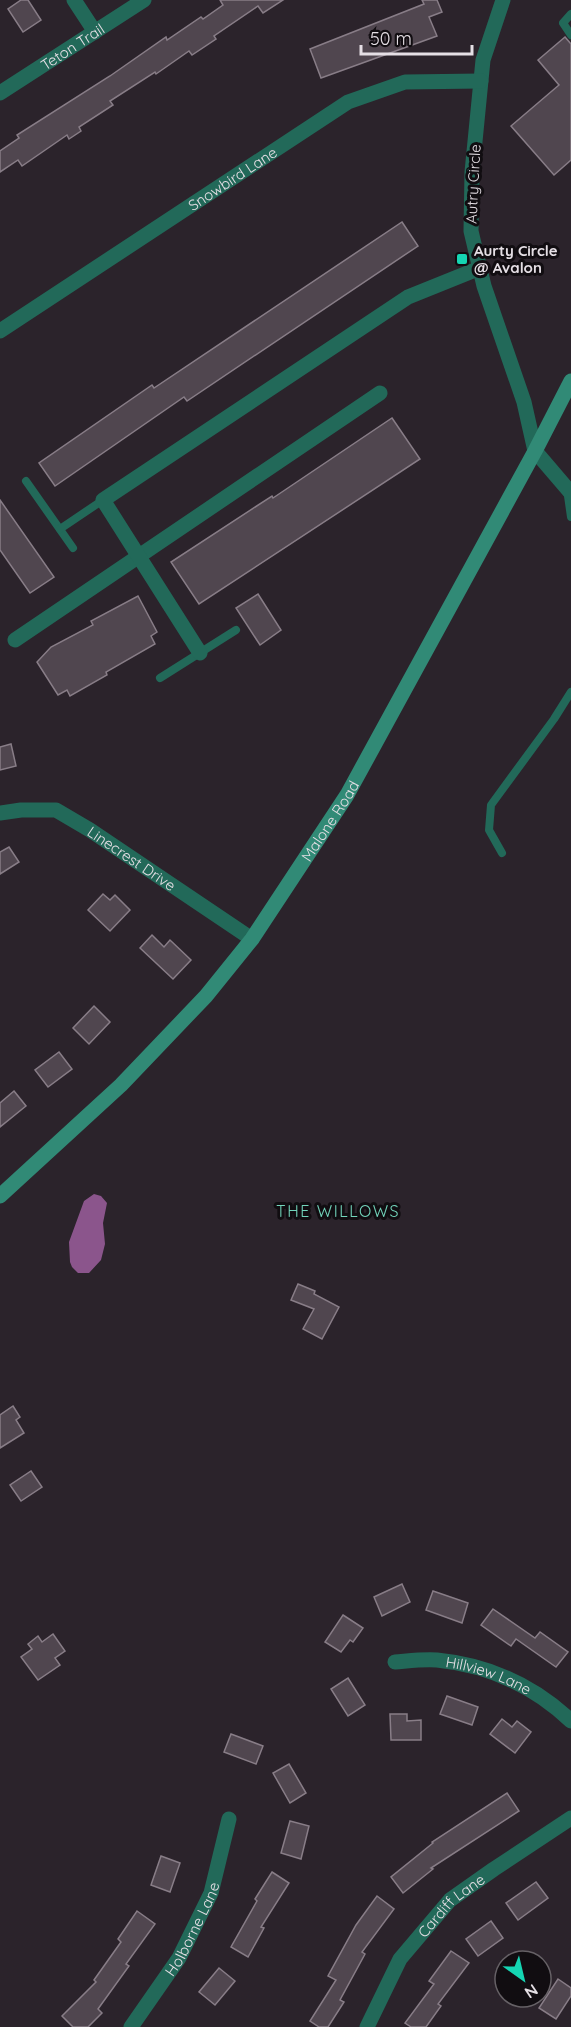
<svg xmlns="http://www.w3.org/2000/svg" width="571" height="2027" viewBox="0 0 571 2027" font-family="Quicksand,sans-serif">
<rect width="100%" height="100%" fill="#2b232b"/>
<polygon fill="#8b558c" points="94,1194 101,1196 107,1203 103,1223 105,1244 101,1260 89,1273 78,1273 72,1267 70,1262 69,1242 84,1201"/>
<g fill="#50464f" stroke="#887d87" stroke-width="1.5">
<polygon points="21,0 28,0 41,20 23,32 8,9"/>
<polygon points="220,0 283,0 263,13 258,6 214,36 216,39 192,55 189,51 156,74 155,72 110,101 113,105 79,127 81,131 69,139 67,135 22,166 18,160 0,172 0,151 19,138 17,135 110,76 166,37 167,40 201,17 203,19 223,5"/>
<polygon points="422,0 437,0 442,12 429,17 437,36 321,78 310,49 424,4"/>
<polygon points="565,37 571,44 571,160 554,175 511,126 559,85 538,60"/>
<polygon points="402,222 418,246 187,401 184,397 55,486 39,463 152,385 154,388"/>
<polygon points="392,418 420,459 199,604 171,562 272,496 273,498"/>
<polygon points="0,500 54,577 30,593 0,550"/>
<polygon points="258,594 281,630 260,645 236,608"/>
<polygon points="138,596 157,632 151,636 155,644 106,672 107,675 70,696 67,690 58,695 37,662 51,647 93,625 91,621"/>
<polygon points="11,744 16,766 0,770 0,747"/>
<polygon points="9,847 19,862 0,874 0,852"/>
<polygon points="103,894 110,900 115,895 130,910 110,931 88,910"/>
<polygon points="152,935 164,947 170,940 191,960 173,979 140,948"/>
<polygon points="94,1006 110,1022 89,1044 73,1028"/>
<polygon points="59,1052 72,1069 48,1087 35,1070"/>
<polygon points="14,1091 26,1106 0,1127 0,1103"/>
<polygon points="298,1284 315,1291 314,1294 339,1307 322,1339 303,1329 314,1309 291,1300"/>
<polygon points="13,1406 20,1417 16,1420 24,1433 0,1448 0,1415"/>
<polygon points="31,1471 42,1487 21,1501 10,1485"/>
<polygon points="402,1584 410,1602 382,1616 374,1597"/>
<polygon points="433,1591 468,1603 462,1623 426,1610"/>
<polygon points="493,1609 535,1638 540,1632 568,1652 556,1667 516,1639 511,1646 481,1625"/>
<polygon points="343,1615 363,1628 353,1642 350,1640 341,1652 325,1642"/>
<polygon points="53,1634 65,1651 55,1658 60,1665 38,1680 21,1657 32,1649 28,1644 38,1636 42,1642"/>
<polygon points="348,1678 365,1705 348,1716 331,1689"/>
<polygon points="447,1696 478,1707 472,1725 440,1714"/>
<polygon points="390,1714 407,1714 407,1721 421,1720 421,1740 391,1740"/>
<polygon points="502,1719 512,1727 517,1721 531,1732 515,1753 490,1734"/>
<polygon points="231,1734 263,1746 256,1764 224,1752"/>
<polygon points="289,1764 306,1793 290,1803 273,1773"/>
<polygon points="507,1793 519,1811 431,1868 433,1869 403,1893 391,1877 433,1843 432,1842"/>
<polygon points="290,1821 309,1826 301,1859 281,1853"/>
<polygon points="161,1856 180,1863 170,1892 151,1885"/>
<polygon points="272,1872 289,1883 261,1927 264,1928 248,1957 231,1947 257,1901 255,1899"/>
<polygon points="536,1882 548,1898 518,1920 506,1903"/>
<polygon points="377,1896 394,1909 362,1952 365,1954 340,2000 344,2002 328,2027 319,2027 310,2021 336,1980 328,1976 356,1925"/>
<polygon points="137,1911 155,1924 126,1964 129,1966 98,2009 102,2013 88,2027 73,2027 62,2016 96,1982 94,1980 121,1942 118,1939"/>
<polygon points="491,1921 503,1938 478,1956 466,1939"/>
<polygon points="451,1951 469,1963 438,2004 441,2006 426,2027 411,2027 405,2023 434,1984 429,1981"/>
<polygon points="219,1968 235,1981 215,2005 199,1992"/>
<polygon points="558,1979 571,1988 571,1996 556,2019 539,2008"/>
</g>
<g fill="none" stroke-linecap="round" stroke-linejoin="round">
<g stroke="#226959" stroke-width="8">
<polyline points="571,14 563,23 571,35"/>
<polyline points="26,481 73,548"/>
<polyline points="567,489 571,517"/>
<polyline points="60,529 103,500"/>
<polyline points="160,678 236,630"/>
<polyline points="502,853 489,830 491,805 554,719 571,692"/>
</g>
<g stroke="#226959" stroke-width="15">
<polyline points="74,0 95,32"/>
<polyline points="503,0 483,60 472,172 471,231 484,286 524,402 535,451 571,493"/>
<path id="s1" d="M0,93L144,0"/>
<path id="s2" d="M0,331L348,102L405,82L481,81"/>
<polyline points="15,640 380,393"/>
<polyline points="200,653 103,500 408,297 480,268"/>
<path id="s3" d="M0,813L21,810H56L90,830L252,939"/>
<path id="s4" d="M395,1662C408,1661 423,1659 437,1660C488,1665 534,1686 571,1721"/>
<path id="s5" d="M131,2027L179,1958L211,1893L229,1819"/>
<path id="s6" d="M367,2027L400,1959L450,1900L494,1869L571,1818"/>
</g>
<path stroke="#318a76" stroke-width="15" id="s7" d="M0,1196L121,1085L206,996L252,939L347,795L535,451L571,381"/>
</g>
<rect fill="#15d5b3" stroke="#110d11" stroke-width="2" x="456" y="253" width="12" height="12" rx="3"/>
<g text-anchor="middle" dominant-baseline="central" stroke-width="6" stroke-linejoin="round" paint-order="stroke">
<g font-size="15" fill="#e5dfe5" stroke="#110d11">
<text stroke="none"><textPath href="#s1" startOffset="86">Teton Trail</textPath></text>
<text stroke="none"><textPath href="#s2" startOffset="278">Snowbird Lane</textPath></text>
<text transform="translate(473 184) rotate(-87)">Autry Circle</text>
<text stroke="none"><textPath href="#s7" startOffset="502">Malone Road</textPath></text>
<text stroke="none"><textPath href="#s3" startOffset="146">Linecrest Drive</textPath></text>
<text stroke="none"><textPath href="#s4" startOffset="96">Hillview Lane</textPath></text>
<text stroke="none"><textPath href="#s6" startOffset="150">Cardiff Lane</textPath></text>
<text stroke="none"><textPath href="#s5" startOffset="116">Holborne Lane</textPath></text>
</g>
<g font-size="15" font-weight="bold" fill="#e5dfe5" stroke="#110d11" text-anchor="start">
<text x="474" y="250">Aurty Circle<tspan x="474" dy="17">@ Avalon</tspan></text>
</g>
<g font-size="16" letter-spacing="1.5" fill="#73d5bc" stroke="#110d11">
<text x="338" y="1211">THE WILLOWS</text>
</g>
</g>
<g transform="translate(523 1979) rotate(146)"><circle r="28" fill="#110d11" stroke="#666166" stroke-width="1.5"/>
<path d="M0-4.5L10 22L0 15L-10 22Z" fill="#15d5b3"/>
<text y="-9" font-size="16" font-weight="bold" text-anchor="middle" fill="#e5dfe5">N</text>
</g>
<path d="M361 45v9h111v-9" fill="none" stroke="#e5dfe5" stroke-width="3"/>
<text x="370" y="45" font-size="18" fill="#e5dfe5" stroke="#110d11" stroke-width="4.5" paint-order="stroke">50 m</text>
</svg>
